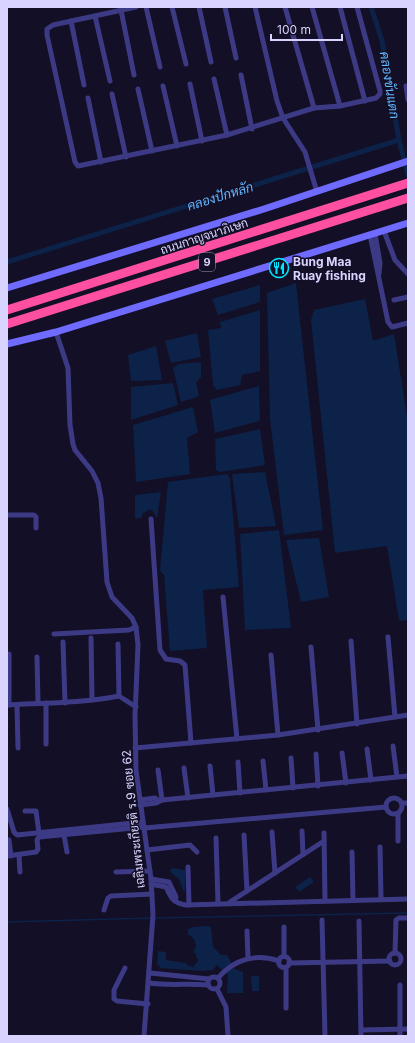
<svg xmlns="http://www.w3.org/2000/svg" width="415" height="1043" viewBox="0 0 415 1043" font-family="Inter,Sarabun,sans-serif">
<rect width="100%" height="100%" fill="#130f26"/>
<g fill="#0c2248">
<polygon points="296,283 323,530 284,535 270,419 267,293"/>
<polygon points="260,285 260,302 218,315 212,299"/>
<polygon points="365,299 373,341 394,334 408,422 408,620 399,621 387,546 335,553 311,320 314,310"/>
<polygon points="260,310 260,371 242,375 240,385 217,390 213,385 208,330 221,328 220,322"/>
<polygon points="197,333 201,357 171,363 165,341"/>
<polygon points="156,346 162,380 131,381 128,355"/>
<polygon points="201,362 201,377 196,382 199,395 195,398 181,402 173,368 179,364"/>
<polygon points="173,383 178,405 131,420 131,387"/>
<polygon points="259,386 260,421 215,433 210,400"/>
<polygon points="193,407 198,432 187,438 190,474 136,482 133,425"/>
<polygon points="260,429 265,465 220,472 216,470 215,439"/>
<polygon points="265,472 276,526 239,528 232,474"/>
<polygon points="227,474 230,479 239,587 203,590 207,648 170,651 164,575 160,571 168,482"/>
<polygon points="161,492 157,518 152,510 149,510 143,513 141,518 135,518 135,495"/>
<polygon points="279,530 291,628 245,630 240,534"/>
<polygon points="319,538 329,597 301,602 286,540"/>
<polygon points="173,868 185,870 185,891 183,890 179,879 171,873 170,870"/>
<polygon points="310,877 314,882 299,892 295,887"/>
<polygon points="207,926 211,927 213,947 221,955 227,955 235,969 243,972 243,993 227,993 228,975 217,965 213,970 202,971 160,968 160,966 157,965 158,951 166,952 166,960 186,963 187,965 193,967 198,961 195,953 193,953 196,946 194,939 188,934 188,929 193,927"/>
<polygon points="251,976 259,976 259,991 252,991"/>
</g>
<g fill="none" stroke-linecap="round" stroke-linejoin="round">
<g stroke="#0c2248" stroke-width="1.5">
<polyline points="155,918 408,913"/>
<polyline points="7,922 151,918"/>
</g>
<g stroke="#0c2248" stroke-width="5">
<polyline points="371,7 382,41 399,140 408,175"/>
<polyline points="7,262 399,140"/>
</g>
<g stroke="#3d3a85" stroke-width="5">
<polyline points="136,7 53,25 47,29 47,35 75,162 78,166 227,135 314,108 340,106 376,98 380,94 380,91 357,7"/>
<polyline points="146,7 160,67"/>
<polyline points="172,7 186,64"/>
<polyline points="199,7 211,62"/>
<polyline points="225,7 236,58"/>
<polyline points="255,7 277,101 283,118 305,152 317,192"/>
<polyline points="285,7 314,108"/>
<polyline points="312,7 340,106"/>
<polyline points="340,7 365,101"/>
<polyline points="121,10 134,75"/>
<polyline points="95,16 110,81"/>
<polyline points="71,21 84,85"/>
<polyline points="241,75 252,129"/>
<polyline points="214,79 227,135"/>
<polyline points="190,84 202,141"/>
<polyline points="163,86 177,146"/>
<polyline points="406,86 408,100"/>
<polyline points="138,89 152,151"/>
<polyline points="112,94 126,157"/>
<polyline points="88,98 101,162"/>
<polyline points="384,231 395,260 408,274"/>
<polyline points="375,234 380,263 379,274"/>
<polyline points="370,235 388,322 392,327 408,323"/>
<polyline points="394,300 408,297"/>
<polyline points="56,332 68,368 70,425 73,444 75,450 92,471 98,483 101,498 107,582 112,597 132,618 136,627 138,645 135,716 136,770 151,879 153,915 144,1036"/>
<polyline points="7,515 34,515 36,517 36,528"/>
<polyline points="151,519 160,650 166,659 180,661 185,665 191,743"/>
<polyline points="223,597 237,739"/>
<polyline points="54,634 129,630 136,627"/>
<polyline points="388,637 395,717"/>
<polyline points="91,638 92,699"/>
<polyline points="351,641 357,724"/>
<polyline points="63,642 65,703"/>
<polyline points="311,647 318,730"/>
<polyline points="9,654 9,705"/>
<polyline points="271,655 278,735"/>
<polyline points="37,657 38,703"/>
<polyline points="119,696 136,707"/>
<path d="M7,705C44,703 83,703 119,696L118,644"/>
<polyline points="17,705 18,748"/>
<polyline points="46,744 46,703"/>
<polyline points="393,746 397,777"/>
<polyline points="135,748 278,735 408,715"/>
<polyline points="367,749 371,780"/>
<polyline points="342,753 346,783"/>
<polyline points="316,754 318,786"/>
<polyline points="291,758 293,788"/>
<polyline points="263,761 266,790"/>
<polyline points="238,762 240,793"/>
<polyline points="210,766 213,795"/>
<polyline points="184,768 188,798"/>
<polyline points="158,770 162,800"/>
<circle cx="394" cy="806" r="8"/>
<polyline points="140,800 155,798 159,801"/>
<polyline points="402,803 408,803"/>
<polyline points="140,805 156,803 162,800 408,776"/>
<polyline points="7,809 14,832 17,835 143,822"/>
<polyline points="25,811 36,811 39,833"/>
<polyline points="398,813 398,841"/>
<polyline points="144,828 386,807"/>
<polyline points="302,831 303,854"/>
<polyline points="272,832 275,873"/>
<polyline points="324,833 325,901"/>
<polyline points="64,835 67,852"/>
<polyline points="244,835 247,891"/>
<polyline points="216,838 218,904"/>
<polyline points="9,840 11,856"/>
<polyline points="380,847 381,899"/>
<polyline points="147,850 190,845 197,852"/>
<polyline points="352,852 353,900"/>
<polyline points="19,855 20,872"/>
<polyline points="7,856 36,852 38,849 37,840 39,837 144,827"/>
<polyline points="188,867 189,905"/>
<polyline points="116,872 150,871"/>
<polyline points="151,879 169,882 176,897 175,901"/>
<path d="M151,884L166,887C171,898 173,903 186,905L408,899"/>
<polyline points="230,902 324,841"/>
<polyline points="104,910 108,898 111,896 152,894"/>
<polyline points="322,920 325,1036"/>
<polyline points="359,921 361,1036"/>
<polyline points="247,931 248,958"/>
<polyline points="395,953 396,920 399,918 408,918"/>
<circle cx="395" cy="959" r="6"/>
<polyline points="284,956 284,927"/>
<circle cx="284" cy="962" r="5.5"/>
<polyline points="289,963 390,961"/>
<polyline points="286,967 286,1008"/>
<polyline points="125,968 114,990 114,999 117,1001 148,1004"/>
<polyline points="150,973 209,979"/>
<circle cx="214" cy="983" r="6"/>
<path d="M218,978C234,959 256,953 279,961"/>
<path d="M149,983C169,986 188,983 208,985"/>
<polyline points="400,985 400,1036"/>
<polyline points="217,989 226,1007 228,1036"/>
<polyline points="361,1030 408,1029"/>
</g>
<g stroke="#6f6bff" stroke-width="7">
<polyline points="7,288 264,209 408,161"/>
<polyline points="7,344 56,332 408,223"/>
</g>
<g stroke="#ff4fa3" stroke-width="9">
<polyline points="7,310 408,183"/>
<polyline points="7,324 408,198"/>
</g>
</g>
<defs>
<symbol id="restaurant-ring" viewBox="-11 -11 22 22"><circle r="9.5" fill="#130f26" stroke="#00e5ff" stroke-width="1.5"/><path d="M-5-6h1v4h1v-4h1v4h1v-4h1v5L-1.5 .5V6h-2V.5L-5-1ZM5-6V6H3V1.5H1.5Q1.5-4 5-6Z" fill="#00e5ff"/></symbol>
</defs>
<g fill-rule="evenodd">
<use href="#restaurant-ring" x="268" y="257" width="22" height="22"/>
</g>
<g text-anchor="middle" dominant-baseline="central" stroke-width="3" stroke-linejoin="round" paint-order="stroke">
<rect fill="#130f26" stroke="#9e99be" stroke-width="1" x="199" y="253" width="16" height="18" rx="3"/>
<g font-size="11" font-weight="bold" fill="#d9d4ff">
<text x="207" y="262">9</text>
</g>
<g font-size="12" fill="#d9d4ff" stroke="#130f26">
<text transform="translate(204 236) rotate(-18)">ถนนกาญจนาภิเษก</text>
<text transform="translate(133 819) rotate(-96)">เฉลิมพระเกียรติ ร.9 ซอย 62</text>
</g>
<g font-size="12" font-weight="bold" fill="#d9d4ff" stroke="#130f26" text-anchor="start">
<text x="293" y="261">Bung Maa<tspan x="293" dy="14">Ruay fishing</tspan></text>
</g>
<g font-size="13" font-style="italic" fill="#62b6ff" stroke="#130f26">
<text transform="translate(390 85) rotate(81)">คลองขันแตก</text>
<text transform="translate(220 196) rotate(-17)">คลองปักหลัก</text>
</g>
</g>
<rect width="415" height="1043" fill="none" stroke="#d9d4ff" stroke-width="16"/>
<path d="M271 34v6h71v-6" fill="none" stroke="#d9d4ff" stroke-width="2"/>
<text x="277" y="34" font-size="12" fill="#d9d4ff" stroke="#130f26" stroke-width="3" paint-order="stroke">100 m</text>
</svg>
